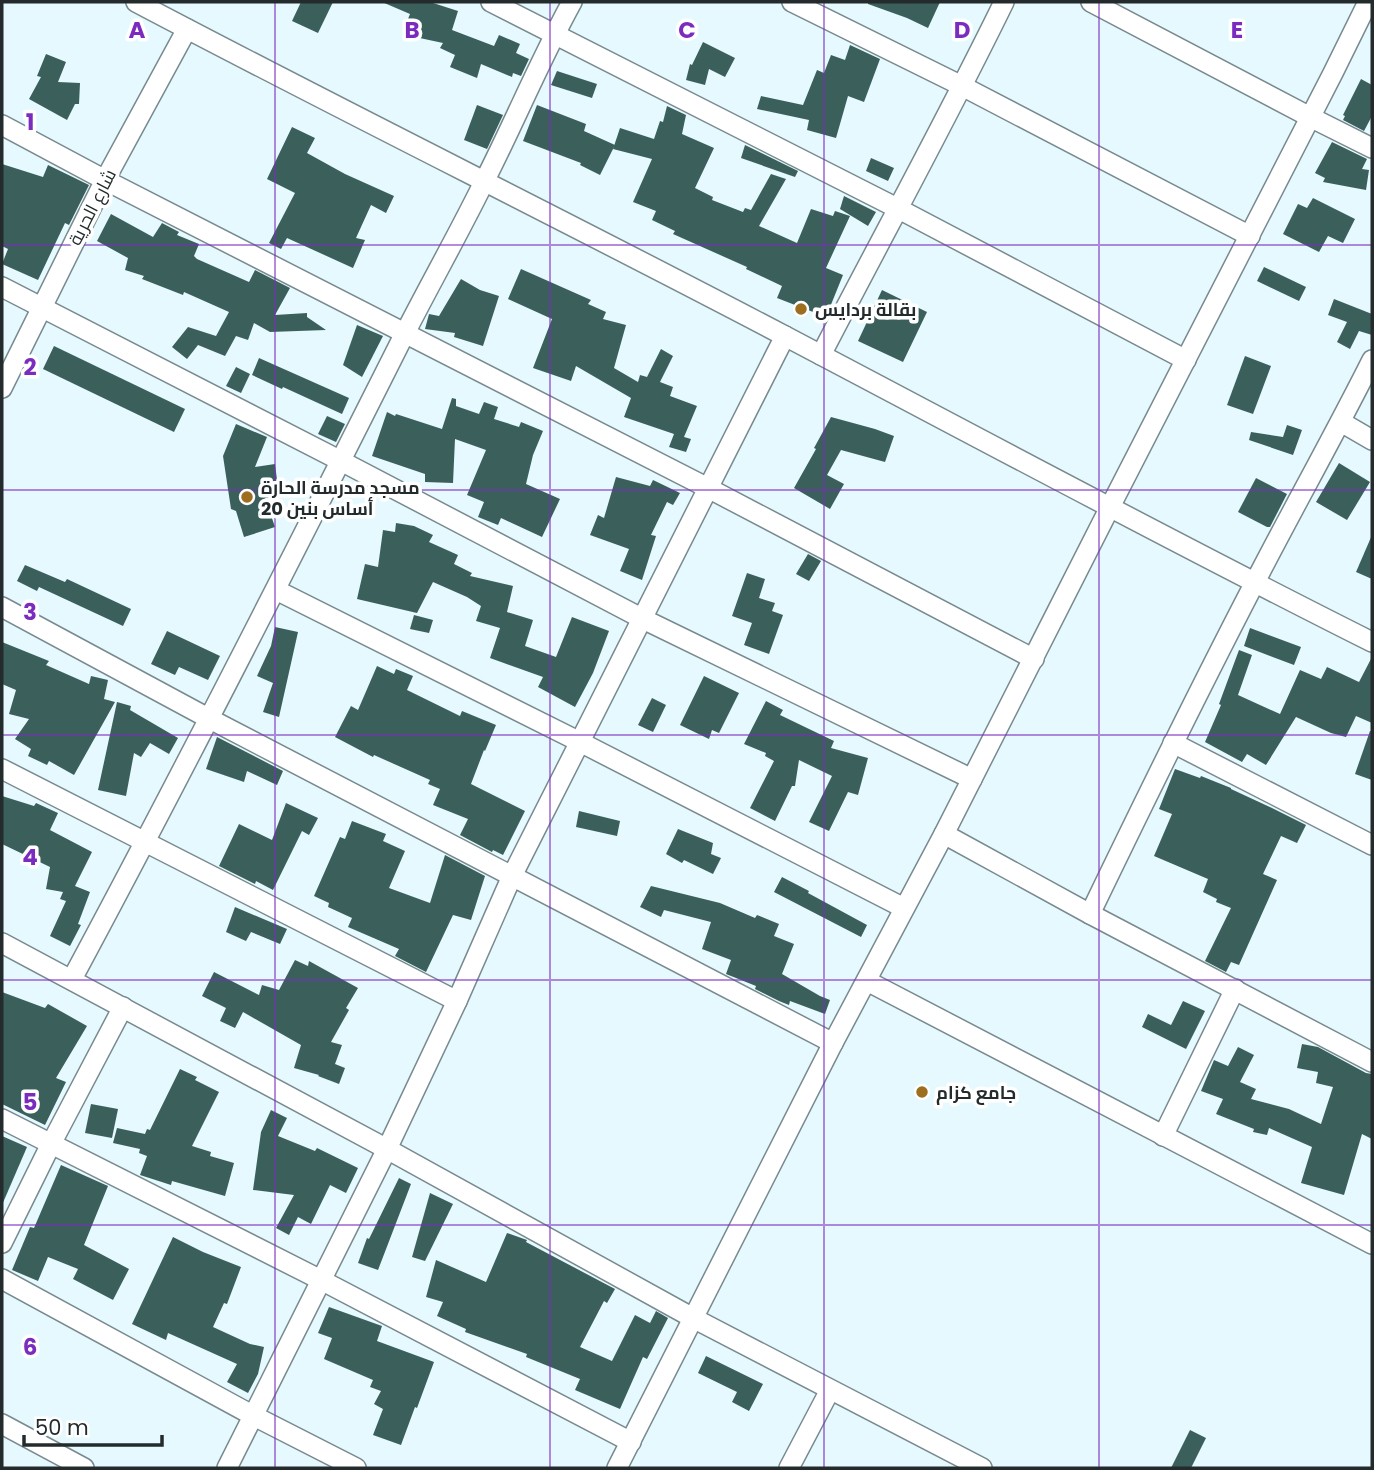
<svg xmlns="http://www.w3.org/2000/svg" width="1374" height="1470" viewBox="0 0 1374 1470" font-family="Poppins,Cairo,sans-serif">
<rect width="100%" height="100%" fill="#e5f9fe"/>
<g fill="#3b605c">
<polygon points="301,2 333,2 318,33 292,21"/>
<polygon points="382,2 430,2 458,11 452,30 494,46 499,35 520,44 516,53 529,59 521,76 513,73 512,77 481,64 477,78 450,67 455,55 440,48 443,43 415,37 418,23 408,19 410,14"/>
<polygon points="868,2 940,2 928,28 907,18 868,4"/>
<polygon points="703,42 735,58 725,77 709,69 705,85 686,80 690,64 692,65"/>
<polygon points="850,45 880,59 864,102 848,96 836,138 807,130 809,120 757,109 761,96 803,105 817,70 824,73 831,55 845,60"/>
<polygon points="46,54 66,62 58,82 80,83 79,104 75,104 67,120 29,99 41,77 37,76"/>
<polygon points="557,71 597,84 592,98 551,85"/>
<polygon points="1361,79 1372,85 1372,116 1364,131 1343,120 1345,116 1343,115"/>
<polygon points="477,105 503,115 487,149 464,140"/>
<polygon points="537,105 586,124 584,131 615,145 600,175 580,165 581,163 523,141"/>
<polygon points="667,106 686,115 682,134 714,148 695,188 713,197 712,200 743,212 745,208 751,210 771,174 786,179 759,226 797,243 811,209 833,216 835,211 850,216 826,268 843,275 826,317 777,298 782,286 746,269 747,267 673,234 675,231 652,220 656,211 633,202 652,159 613,149 620,128 654,139 660,121 663,122"/>
<polygon points="292,127 315,138 307,153 345,174 394,196 386,213 371,205 356,238 365,240 353,268 287,238 281,249 269,243 295,193 267,179"/>
<polygon points="1332,142 1367,159 1362,169 1369,170 1366,190 1323,182 1325,178 1315,173"/>
<polygon points="745,145 798,171 795,177 741,158"/>
<polygon points="871,158 894,168 888,181 866,171"/>
<polygon points="2,164 43,177 48,165 89,185 69,225 65,223 38,280 2,264 8,249 2,246"/>
<polygon points="844,196 876,212 868,226 840,209"/>
<polygon points="1313,198 1355,219 1343,243 1328,236 1319,252 1283,234 1298,204 1307,208"/>
<polygon points="111,214 153,237 162,223 179,232 177,235 199,244 194,256 197,259 249,282 255,270 290,288 275,315 307,313 307,317 326,330 270,332 254,323 248,340 236,336 225,356 198,345 187,359 172,347 188,327 216,336 229,312 184,292 183,295 142,279 144,276 125,270 128,258 97,241"/>
<polygon points="1264,267 1306,287 1299,301 1257,281"/>
<polygon points="521,269 591,300 588,304 606,312 603,319 626,325 614,368 638,382 640,375 647,377 661,349 673,356 660,382 673,387 670,396 697,406 684,437 691,439 686,452 669,447 674,434 624,417 631,398 576,366 571,381 533,368 552,319 508,299"/>
<polygon points="461,279 480,290 499,296 483,346 454,337 455,333 425,329 429,314 439,316"/>
<polygon points="882,290 927,312 903,362 858,341"/>
<polygon points="1334,299 1372,314 1372,335 1359,331 1350,349 1337,342 1347,322 1328,315"/>
<polygon points="357,325 383,336 362,377 343,365"/>
<polygon points="54,346 185,409 174,432 43,369"/>
<polygon points="1245,356 1271,366 1253,414 1227,405"/>
<polygon points="259,358 349,398 342,414 283,387 282,389 252,375"/>
<polygon points="236,367 250,374 241,393 226,386"/>
<polygon points="452,398 456,399 456,406 479,414 484,402 498,407 494,419 519,427 521,422 543,431 533,455 526,484 560,499 542,537 501,518 498,525 478,517 484,502 467,495 486,450 455,439 453,483 425,482 425,474 372,456 387,412 395,416 396,414 442,429"/>
<polygon points="327,416 345,424 336,442 318,434"/>
<polygon points="831,417 875,429 894,436 885,462 841,450 827,475 844,484 830,509 794,488 816,449 814,448"/>
<polygon points="236,424 267,437 255,467 275,464 279,496 265,498 275,527 244,537 236,511 231,509 223,456"/>
<polygon points="1287,425 1302,430 1293,455 1249,440 1251,432 1283,437"/>
<polygon points="1339,463 1370,482 1347,520 1316,502"/>
<polygon points="616,477 650,486 653,480 680,493 673,505 667,502 651,535 656,536 642,580 620,571 629,549 590,535 598,515 604,518"/>
<polygon points="1256,478 1287,494 1270,527 1267,527 1238,512"/>
<polygon points="396,523 414,526 433,535 429,542 458,555 454,564 472,573 470,576 513,586 507,612 533,620 525,646 556,657 572,617 609,631 593,673 575,707 538,687 543,677 490,658 500,628 476,621 481,606 467,597 433,582 417,613 357,599 365,564 378,567 383,530 395,532"/>
<polygon points="1372,535 1372,579 1356,572"/>
<polygon points="808,554 821,561 809,581 796,574"/>
<polygon points="25,565 65,582 67,579 131,609 123,626 39,587 37,591 17,581"/>
<polygon points="747,573 765,579 759,598 775,603 772,611 783,615 769,654 744,645 752,623 732,616"/>
<polygon points="414,615 433,620 429,633 410,629"/>
<polygon points="275,627 298,632 279,717 263,712 273,683 257,676 271,646"/>
<polygon points="1250,628 1301,647 1294,665 1244,646"/>
<polygon points="167,631 220,656 208,680 179,667 175,675 151,664"/>
<polygon points="2,642 49,661 46,665 89,684 91,676 108,680 104,699 115,702 74,775 49,761 47,765 28,756 31,749 15,739 29,719 9,714 16,690 2,684"/>
<polygon points="1239,650 1252,655 1238,695 1280,714 1300,670 1321,679 1327,667 1359,682 1372,657 1372,723 1356,716 1346,737 1331,733 1296,717 1266,765 1247,754 1242,762 1205,742 1221,705 1219,704"/>
<polygon points="377,666 394,674 396,669 413,676 407,690 460,716 462,711 496,725 485,751 484,750 471,784 525,811 503,855 493,850 492,852 460,835 468,819 433,805 440,789 428,784 430,780 374,755 373,757 335,737 351,706 358,710"/>
<polygon points="704,676 739,693 719,733 712,730 709,739 680,725"/>
<polygon points="652,698 666,705 653,732 638,725"/>
<polygon points="766,701 783,710 780,715 834,741 831,748 868,758 858,795 848,792 829,831 809,822 832,776 799,760 795,786 792,786 775,821 750,808 774,761 765,756 766,753 744,744"/>
<polygon points="117,702 131,706 130,710 178,738 169,754 150,743 141,757 134,753 126,796 98,790"/>
<polygon points="1370,731 1372,731 1372,780 1355,774"/>
<polygon points="217,737 283,771 277,785 247,771 244,782 206,769"/>
<polygon points="1175,769 1200,778 1201,776 1231,788 1231,789 1272,808 1306,825 1297,843 1281,836 1263,874 1277,880 1239,965 1231,962 1226,972 1205,961 1231,908 1216,902 1217,899 1203,892 1208,879 1154,856 1172,814 1159,809"/>
<polygon points="2,796 34,806 36,803 58,813 50,830 92,852 75,886 90,892 78,924 81,925 70,946 50,936 66,901 60,899 63,892 46,889 50,867 2,844"/>
<polygon points="286,803 318,818 309,835 302,831 273,890 256,881 255,884 219,866 239,824 272,840"/>
<polygon points="579,811 620,821 617,836 576,827"/>
<polygon points="352,821 386,834 383,841 405,851 389,888 430,903 445,855 485,876 471,920 453,915 426,972 395,956 399,949 348,927 352,918 328,907 329,903 314,896 340,837 345,839"/>
<polygon points="678,829 713,843 711,854 721,858 713,874 684,860 682,863 666,854"/>
<polygon points="782,877 809,891 808,893 867,925 861,937 774,892"/>
<polygon points="651,886 720,903 755,918 757,915 779,924 774,936 794,944 782,974 820,996 830,1000 825,1014 790,1001 789,1005 779,1001 755,989 756,986 726,974 731,960 702,949 711,922 664,910 661,917 640,907"/>
<polygon points="235,907 287,929 280,944 251,932 246,941 226,932"/>
<polygon points="295,960 308,966 309,961 358,988 346,1008 349,1010 331,1042 342,1045 335,1064 345,1068 339,1084 318,1076 319,1075 294,1068 301,1045 243,1012 235,1028 220,1021 226,1008 202,996 214,972 259,995 262,985 279,990"/>
<polygon points="2,992 45,1008 48,1004 87,1026 56,1078 66,1082 45,1125 2,1104"/>
<polygon points="1183,1001 1205,1011 1186,1049 1142,1027 1148,1014 1171,1025"/>
<polygon points="1302,1044 1318,1047 1366,1073 1372,1074 1372,1139 1362,1134 1344,1195 1301,1183 1312,1147 1269,1128 1267,1135 1253,1132 1254,1129 1216,1114 1223,1099 1201,1091 1214,1060 1228,1066 1238,1047 1254,1055 1240,1082 1256,1089 1251,1099 1289,1109 1321,1124 1333,1087 1316,1083 1318,1072 1297,1068"/>
<polygon points="180,1069 197,1077 195,1080 219,1092 192,1146 211,1152 210,1156 234,1163 225,1196 172,1181 171,1185 140,1175 147,1156 139,1153 140,1149 113,1143 117,1128 145,1134 147,1129 150,1130"/>
<polygon points="91,1104 118,1109 112,1138 85,1133"/>
<polygon points="271,1110 287,1118 278,1136 315,1151 317,1148 358,1168 346,1193 330,1185 311,1224 298,1217 289,1235 276,1228 294,1195 253,1190 261,1132"/>
<polygon points="2,1136 27,1147 2,1205"/>
<polygon points="61,1165 108,1186 84,1245 129,1269 113,1300 73,1279 78,1269 48,1257 38,1281 12,1270 30,1227 34,1228"/>
<polygon points="399,1178 411,1184 378,1270 358,1263 367,1238 369,1239"/>
<polygon points="430,1193 453,1204 425,1261 412,1257"/>
<polygon points="507,1233 527,1240 526,1242 615,1289 607,1303 604,1301 580,1347 612,1361 635,1315 650,1323 656,1311 668,1318 647,1359 643,1357 620,1409 575,1390 580,1379 526,1357 527,1354 465,1332 466,1329 437,1316 443,1302 426,1297 436,1260 486,1282"/>
<polygon points="173,1237 203,1252 241,1267 227,1304 224,1303 213,1327 250,1344 264,1347 258,1374 248,1393 227,1382 237,1364 168,1333 166,1340 132,1324"/>
<polygon points="329,1307 382,1326 377,1341 434,1362 417,1408 415,1407 401,1445 373,1435 383,1409 374,1404 381,1391 370,1387 373,1380 324,1359 332,1338 318,1333"/>
<polygon points="706,1356 763,1384 749,1411 732,1402 737,1392 698,1373"/>
<polygon points="1190,1430 1206,1438 1191,1468 1171,1468"/>
</g>
<g fill="none" stroke-linecap="round" stroke-linejoin="round">
<defs>
<g id="minor">
<path d="M136,2C350,115 568,222 783,335C979,438 1174,543 1372,642"/>
<polyline points="491,2 897,208 1186,360"/>
<polyline points="792,2 962,86 1250,236"/>
<polyline points="1091,2 1310,117 1372,148"/>
<polyline points="2,125 105,180 708,488 1034,659"/>
<polyline points="2,287 341,461 643,619 972,779"/>
<path d="M821,355C882,237 946,121 1004,2"/>
<polyline points="2,388 105,180 187,29"/>
<polyline points="1341,422 1372,440"/>
<polyline points="276,590 580,742 904,908"/>
<polyline points="2,607 208,718 833,1043"/>
<polyline points="1173,743 1372,845"/>
<polyline points="2,769 457,1001"/>
<polyline points="944,834 1090,914 1372,1062"/>
<path d="M1090,914C1143,804 1197,694 1253,586C1292,510 1334,436 1372,360"/>
<polyline points="2,943 387,1149 693,1318 982,1468"/>
<path d="M72,979C186,767 295,552 403,337C430,284 459,233 485,180C515,121 540,60 572,2"/>
<polyline points="867,981 1372,1244"/>
<polyline points="2,1119 321,1280 631,1442"/>
<polyline points="1163,1136 1235,989"/>
<polyline points="2,1243 51,1144 123,1007"/>
<polyline points="2,1279 252,1415 356,1468"/>
<polyline points="2,1424 84,1468"/>
<polyline points="227,1468 387,1149 457,1001 512,876 785,336"/>
<polyline points="617,1468 833,1043 944,834 1110,507 1333,73 1368,2"/>
<polyline points="789,1468 830,1390"/>
</g>
</defs>
<use href="#minor" stroke="#788a8f" stroke-width="22"/>
<use href="#minor" stroke="#fff" stroke-width="19"/>
</g>
<path fill="none" stroke="#7b2cbf" stroke-width="2" stroke-opacity="0.55" d="M275,2V1468M550,2V1468M824,2V1468M1099,2V1468M2,245H1372M2,490H1372M2,735H1372M2,980H1372M2,1225H1372"/>
<g fill="#9d6e20" stroke="#fff" stroke-width="2.5">
<circle cx="801" cy="309" r="7"/>
<circle cx="247" cy="497" r="7"/>
<circle cx="922" cy="1092" r="7"/>
</g>
<g text-anchor="middle" dominant-baseline="central" stroke-width="7" stroke-linejoin="round" paint-order="stroke">
<g font-size="18" fill="#242b2d" stroke="#fff">
<text transform="translate(92 207) rotate(-63)">شارع الحرية</text>
</g>
<g font-size="18" font-weight="bold" fill="#242b2d" stroke="#fff" text-anchor="start">
<text x="815" y="309">بقالة بردايس</text>
<text x="261" y="487">مسجد مدرسة الحارة<tspan x="261" dy="21">20 أساس بنين</tspan></text>
<text x="936" y="1092">جامع كزام</text>
</g>
</g>
<g font-size="23" text-anchor="middle" font-weight="bold" fill="#7b2cbf" stroke="#fff" stroke-width="7" stroke-linejoin="round" paint-order="stroke">
<text x="137" y="38">A</text>
<text x="412" y="38">B</text>
<text x="687" y="38">C</text>
<text x="962" y="38">D</text>
<text x="1237" y="38">E</text>
<text x="30" y="130">1</text>
<text x="30" y="375">2</text>
<text x="30" y="620">3</text>
<text x="30" y="865">4</text>
<text x="30" y="1110">5</text>
<text x="30" y="1355">6</text>
</g>
<rect width="1374" height="1470" fill="none" stroke="#242b2d" stroke-width="7"/>
<path d="M24 1435v10h138v-10" fill="none" stroke="#242b2d" stroke-width="3.5"/>
<text x="35" y="1435" font-size="21" fill="#242b2d" stroke="#ffffff" stroke-width="5" paint-order="stroke">50 m</text>
</svg>
